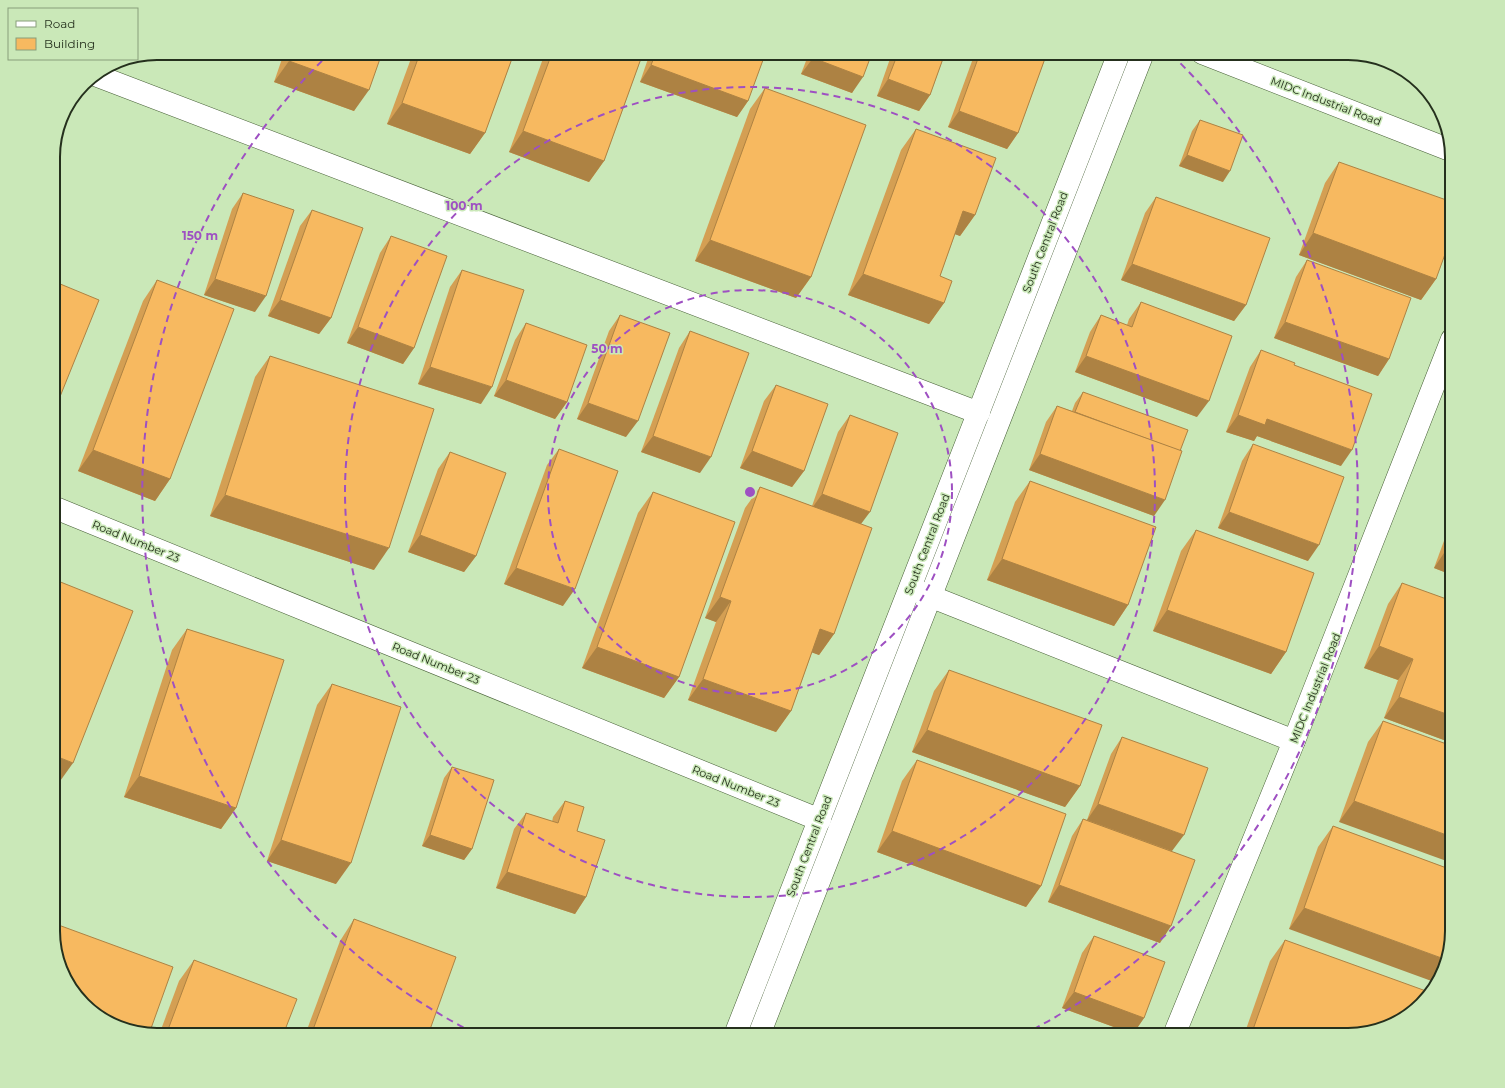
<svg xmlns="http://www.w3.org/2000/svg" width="1505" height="1088" viewBox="0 0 1505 1088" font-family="Montserrat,sans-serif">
<rect width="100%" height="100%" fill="#cae8b8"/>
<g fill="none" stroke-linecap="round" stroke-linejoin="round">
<defs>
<g id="minor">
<polyline points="1202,53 1450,150"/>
<polyline points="95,75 979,413"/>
<polyline points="53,507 820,820"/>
<polyline points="917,591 1294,741"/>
<polyline points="735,1035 1119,53"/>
<polyline points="759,1035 1143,53"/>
<polyline points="1174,1035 1294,741 1452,339"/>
</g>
</defs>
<use href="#minor" stroke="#465f36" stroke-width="23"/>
<use href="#minor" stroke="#fff" stroke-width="22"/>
</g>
<g fill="#d49f53">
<polygon points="284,53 382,53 354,111 274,82"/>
<polygon points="413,53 514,53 485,133 470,154 387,124"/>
<polygon points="545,53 643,53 604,161 589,182 509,152"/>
<polygon points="650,53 745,53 748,101 737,117 640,82"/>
<polygon points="809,53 872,53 852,93 801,74"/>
<polygon points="892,53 945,53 930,95 919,111 877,96"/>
<polygon points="975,53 1047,53 1018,133 1007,149 948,127"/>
<polygon points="765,88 811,277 796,298 695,261 750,109"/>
<polygon points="1200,120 1223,182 1179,166 1192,131"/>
<polygon points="916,129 975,215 960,236 955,234 940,276 944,303 929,324 848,295 901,150"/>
<polygon points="1339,162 1436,279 1421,300 1299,255 1325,183"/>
<polygon points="243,193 255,312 204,295 232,209"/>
<polygon points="1156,197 1246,305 1234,321 1121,280 1145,213"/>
<polygon points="312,210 331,318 319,334 268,316 300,226"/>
<polygon points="391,236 414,348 403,364 347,343 380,253"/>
<polygon points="1307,260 1389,359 1378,376 1274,338 1296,277"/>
<polygon points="462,270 481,404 418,384 450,287"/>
<polygon points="157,280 170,479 155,501 78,471 143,301"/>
<polygon points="1141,302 1197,417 1075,372 1090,332 1101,315 1127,325 1129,319"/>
<polygon points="620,315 626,437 577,419 609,331"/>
<polygon points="526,323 567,402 555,419 494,396 515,340"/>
<polygon points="690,331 700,473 641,452 679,348"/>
<polygon points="1261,350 1341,466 1257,436 1254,441 1226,432 1250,367"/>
<polygon points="270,356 374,570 210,516 255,377"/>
<polygon points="776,385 804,471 792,487 740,468 764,401"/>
<polygon points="1083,392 1154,516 1029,470 1046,422 1057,406 1072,411 1075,403"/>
<polygon points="850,415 861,524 834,634 819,655 812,652 791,711 776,732 688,700 716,622 705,618 745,508 760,487 812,506 838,432"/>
<polygon points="1253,444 1308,561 1218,528 1242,461"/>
<polygon points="559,449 563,606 504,584 547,465"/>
<polygon points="450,452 476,556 464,572 408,552 438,469"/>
<polygon points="1030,481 1128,605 1114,626 987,580 1015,502"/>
<polygon points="653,492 679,677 664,698 582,668 638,513"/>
<polygon points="1452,519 1452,575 1434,568"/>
<polygon points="1196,530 1286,652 1271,674 1153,631 1181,551"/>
<polygon points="1402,583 1452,743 1384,718 1398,680 1364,668 1388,604"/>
<polygon points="187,629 236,808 221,829 124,797 172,650"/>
<polygon points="949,670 1080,786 1065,807 912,752 934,691"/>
<polygon points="332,684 336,884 267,861 317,705"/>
<polygon points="1383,721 1452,746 1339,822 1368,742"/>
<polygon points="1122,737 1172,851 1160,943 1048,902 1072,836 1083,819 1087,820 1111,754"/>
<polygon points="917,760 1041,886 1026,907 877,852 902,781"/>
<polygon points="452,767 472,849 464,860 422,846 444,778"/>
<polygon points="565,801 577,831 586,897 575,914 496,888 514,829 526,813 552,822 553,817"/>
<polygon points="1333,826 1452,870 1289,929 1318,847"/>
<polygon points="354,919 428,1035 305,1035 340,941"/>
<polygon points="1094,936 1144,1018 1133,1034 1062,1008 1082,953"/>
<polygon points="1285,940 1348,1035 1244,1035 1270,961"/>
<polygon points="194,960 283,1035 159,1035 179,981"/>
</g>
<g fill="#ad8243">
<polygon points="758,53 781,53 777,60"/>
<polygon points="813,58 863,77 852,93 801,74"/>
<polygon points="289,61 369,90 354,111 274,82"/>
<polygon points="651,65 748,101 737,117 640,82"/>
<polygon points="888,79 930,95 919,111 877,96"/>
<polygon points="402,103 485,133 470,154 387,124"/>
<polygon points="959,111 1018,133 1007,149 948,127"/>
<polygon points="523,131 604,161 589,182 509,152"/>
<polygon points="1187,155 1230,171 1223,182 1179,166"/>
<polygon points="963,211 975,215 960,236 949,232"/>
<polygon points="1313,233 1436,279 1421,300 1299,255"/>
<polygon points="710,240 811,277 796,298 695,261"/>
<polygon points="1132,264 1246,305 1234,321 1121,280"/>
<polygon points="863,274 944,303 929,324 848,295"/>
<polygon points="215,279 266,296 255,312 204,295"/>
<polygon points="280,300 331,318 319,334 268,316"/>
<polygon points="1285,322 1389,359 1378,376 1274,338"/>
<polygon points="358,327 414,348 403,364 347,343"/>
<polygon points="1086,356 1209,401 1197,417 1075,372"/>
<polygon points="430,367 492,387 481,404 418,384"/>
<polygon points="506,380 567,402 555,419 494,396"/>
<polygon points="588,403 638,421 626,437 577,419"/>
<polygon points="1238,415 1267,419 1352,450 1341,466 1257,436 1254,441 1226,432"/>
<polygon points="653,436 711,457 700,473 641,452"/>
<polygon points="93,450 170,479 155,501 78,471"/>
<polygon points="752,451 804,471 792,487 740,468"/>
<polygon points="1040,454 1165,500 1154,516 1029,470"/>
<polygon points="822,494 870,512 858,528 810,511"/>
<polygon points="225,495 389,548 374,570 210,516"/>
<polygon points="1229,512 1319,545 1308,561 1218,528"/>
<polygon points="420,535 476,556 464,572 408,552"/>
<polygon points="1448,547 1452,548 1452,575 1434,568"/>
<polygon points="1002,559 1128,605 1114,626 987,580"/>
<polygon points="516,568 575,589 563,606 504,584"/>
<polygon points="720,597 731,601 716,622 705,618"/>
<polygon points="1167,610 1286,652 1271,674 1153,631"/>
<polygon points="820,629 834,634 819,655 805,650"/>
<polygon points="1379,646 1413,659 1398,680 1364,668"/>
<polygon points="597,647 679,677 664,698 582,668"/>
<polygon points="703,679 791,711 776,732 688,700"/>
<polygon points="1399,697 1452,716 1452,743 1384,718"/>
<polygon points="927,730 1080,786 1065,807 912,752"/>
<polygon points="53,755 73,763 58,784 53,782"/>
<polygon points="139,776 236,808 221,829 124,797"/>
<polygon points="1354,801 1452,837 1452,863 1339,822"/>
<polygon points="1098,804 1184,835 1172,851 1087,820"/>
<polygon points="892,831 1041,886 1026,907 877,852"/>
<polygon points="430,835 472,849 464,860 422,846"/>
<polygon points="281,840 351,863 336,884 267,861"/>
<polygon points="507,872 586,897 575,914 496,888"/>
<polygon points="1059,885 1171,926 1160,943 1048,902"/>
<polygon points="1304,908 1447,960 1446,965 1437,983 1289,929"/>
<polygon points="1074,992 1144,1018 1133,1034 1062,1008"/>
</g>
<g fill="#f7b960" stroke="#ad8243">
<polygon points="291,53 382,53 369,90 289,61"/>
<polygon points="420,53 514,53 485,133 402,103"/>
<polygon points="552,53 643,53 604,161 523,131"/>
<polygon points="656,53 745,53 763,60 748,101 651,65"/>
<polygon points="815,53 872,53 863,77 813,58"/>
<polygon points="898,53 945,53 930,95 888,79"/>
<polygon points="980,53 1047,53 1018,133 959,111"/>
<polygon points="765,88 866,125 811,277 710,240"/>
<polygon points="1200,120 1243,135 1230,171 1187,155"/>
<polygon points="916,129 996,158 975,215 963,211 940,276 952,281 944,303 863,274"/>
<polygon points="1339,162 1452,202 1452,235 1436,279 1313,233"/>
<polygon points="243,193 294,210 266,296 215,279"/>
<polygon points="1156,197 1270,238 1246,305 1132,264"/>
<polygon points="312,210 363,228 331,318 280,300"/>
<polygon points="391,236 447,256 414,348 358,327"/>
<polygon points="1307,260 1411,298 1389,359 1285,322"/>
<polygon points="462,270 524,290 492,387 430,367"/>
<polygon points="157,280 234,309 170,479 93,450"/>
<polygon points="53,281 99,300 53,414"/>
<polygon points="1141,302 1232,336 1209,401 1086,356 1101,315 1132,327"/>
<polygon points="620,315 670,333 638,421 588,403"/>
<polygon points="526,323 587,345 567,402 506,380"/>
<polygon points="690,331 749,353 711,457 653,436"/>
<polygon points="1261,350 1295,363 1294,365 1372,394 1352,450 1267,419 1265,425 1238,415"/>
<polygon points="270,356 434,409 389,548 225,495"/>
<polygon points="776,385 828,404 804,471 752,451"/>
<polygon points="1083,392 1188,430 1180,451 1075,412"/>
<polygon points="1057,406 1182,451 1165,500 1040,454"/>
<polygon points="850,415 898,433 870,512 822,494"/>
<polygon points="1253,444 1344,477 1319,545 1229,512"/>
<polygon points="559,449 618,471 575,589 516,568"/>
<polygon points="450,452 506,473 476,556 420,535"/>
<polygon points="1030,481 1156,527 1128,605 1002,559"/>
<polygon points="760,487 872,528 834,634 820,629 791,711 703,679 731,601 720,597"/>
<polygon points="653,492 735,522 679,677 597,647"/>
<polygon points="1196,530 1314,573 1286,652 1167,610"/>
<polygon points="1452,537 1452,548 1448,547"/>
<polygon points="53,579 133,611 73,763 53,755"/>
<polygon points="1402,583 1452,601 1452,716 1399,697 1413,659 1379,646"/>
<polygon points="187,629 284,660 236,808 139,776"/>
<polygon points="949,670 1102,725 1080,786 927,730"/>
<polygon points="332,684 401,707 351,863 281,840"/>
<polygon points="1383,721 1452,746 1452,837 1354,801"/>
<polygon points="1122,737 1208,768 1184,835 1098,804"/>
<polygon points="917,760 1066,814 1041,886 892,831"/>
<polygon points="452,767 494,780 472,849 430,835"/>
<polygon points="565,801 584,807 577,831 605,840 586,897 507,872 526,813 558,823"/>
<polygon points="1083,819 1195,860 1171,926 1059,885"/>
<polygon points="1333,826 1452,870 1452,931 1447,960 1304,908"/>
<polygon points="354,919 456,957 428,1035 311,1035"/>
<polygon points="53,923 173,967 149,1034 124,1030 94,1014 67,983 53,938"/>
<polygon points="1094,936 1165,962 1144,1018 1074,992"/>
<polygon points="1285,940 1426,991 1423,1000 1394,1024 1348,1035 1251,1035"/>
<polygon points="194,960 297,999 283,1035 166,1035"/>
</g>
<g fill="none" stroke="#9e50c2" stroke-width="2" stroke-dasharray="7 5">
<circle cx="750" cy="492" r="202"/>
<circle cx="750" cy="492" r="405"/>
<path d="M474 1033A607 607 0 0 1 328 55M1172 55A607 607 0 0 1 1026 1033"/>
</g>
<g text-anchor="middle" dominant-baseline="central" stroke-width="3" stroke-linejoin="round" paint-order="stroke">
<g font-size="11" fill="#25301d" stroke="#cae8b8">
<text transform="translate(1326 101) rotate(21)">MIDC Industrial Road</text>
<text transform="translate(1045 242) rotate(-69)">South Central Road</text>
<text transform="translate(136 541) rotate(22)">Road Number 23</text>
<text transform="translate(927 544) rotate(-69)">South Central Road</text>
<text transform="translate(436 663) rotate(22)">Road Number 23</text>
<text transform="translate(1315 688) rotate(-68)">MIDC Industrial Road</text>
<text transform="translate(736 786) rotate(22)">Road Number 23</text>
<text transform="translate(809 846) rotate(-69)">South Central Road</text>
</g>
</g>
<path d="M0 0H1505V1088H0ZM157 60H1348A97 97 0 0 1 1445 157V931A97 97 0 0 1 1348 1028H157A97 97 0 0 1 60 931V157A97 97 0 0 1 157 60Z" fill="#cae8b8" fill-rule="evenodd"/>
<path fill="none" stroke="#25301d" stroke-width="2" d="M157 60H1348A97 97 0 0 1 1445 157V931A97 97 0 0 1 1348 1028H157A97 97 0 0 1 60 931V157A97 97 0 0 1 157 60Z"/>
<circle cx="750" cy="492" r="6" fill="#9e50c2" stroke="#cae8b8" stroke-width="2"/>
<g font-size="12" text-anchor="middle" font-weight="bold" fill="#9e50c2" stroke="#cae8b8" stroke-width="3" stroke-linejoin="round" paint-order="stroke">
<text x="464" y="210">100 m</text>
<text x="200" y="240">150 m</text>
<text x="607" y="353">50 m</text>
</g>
<rect x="8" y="8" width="130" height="52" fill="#cae8b8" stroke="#889e7a"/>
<rect x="16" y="21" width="20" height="6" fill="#ffffff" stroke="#889e7a"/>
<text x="44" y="28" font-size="12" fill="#25301d">Road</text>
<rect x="16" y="38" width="20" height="12" fill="#f7b960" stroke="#889e7a"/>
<text x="44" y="48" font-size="12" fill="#25301d">Building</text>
</svg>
